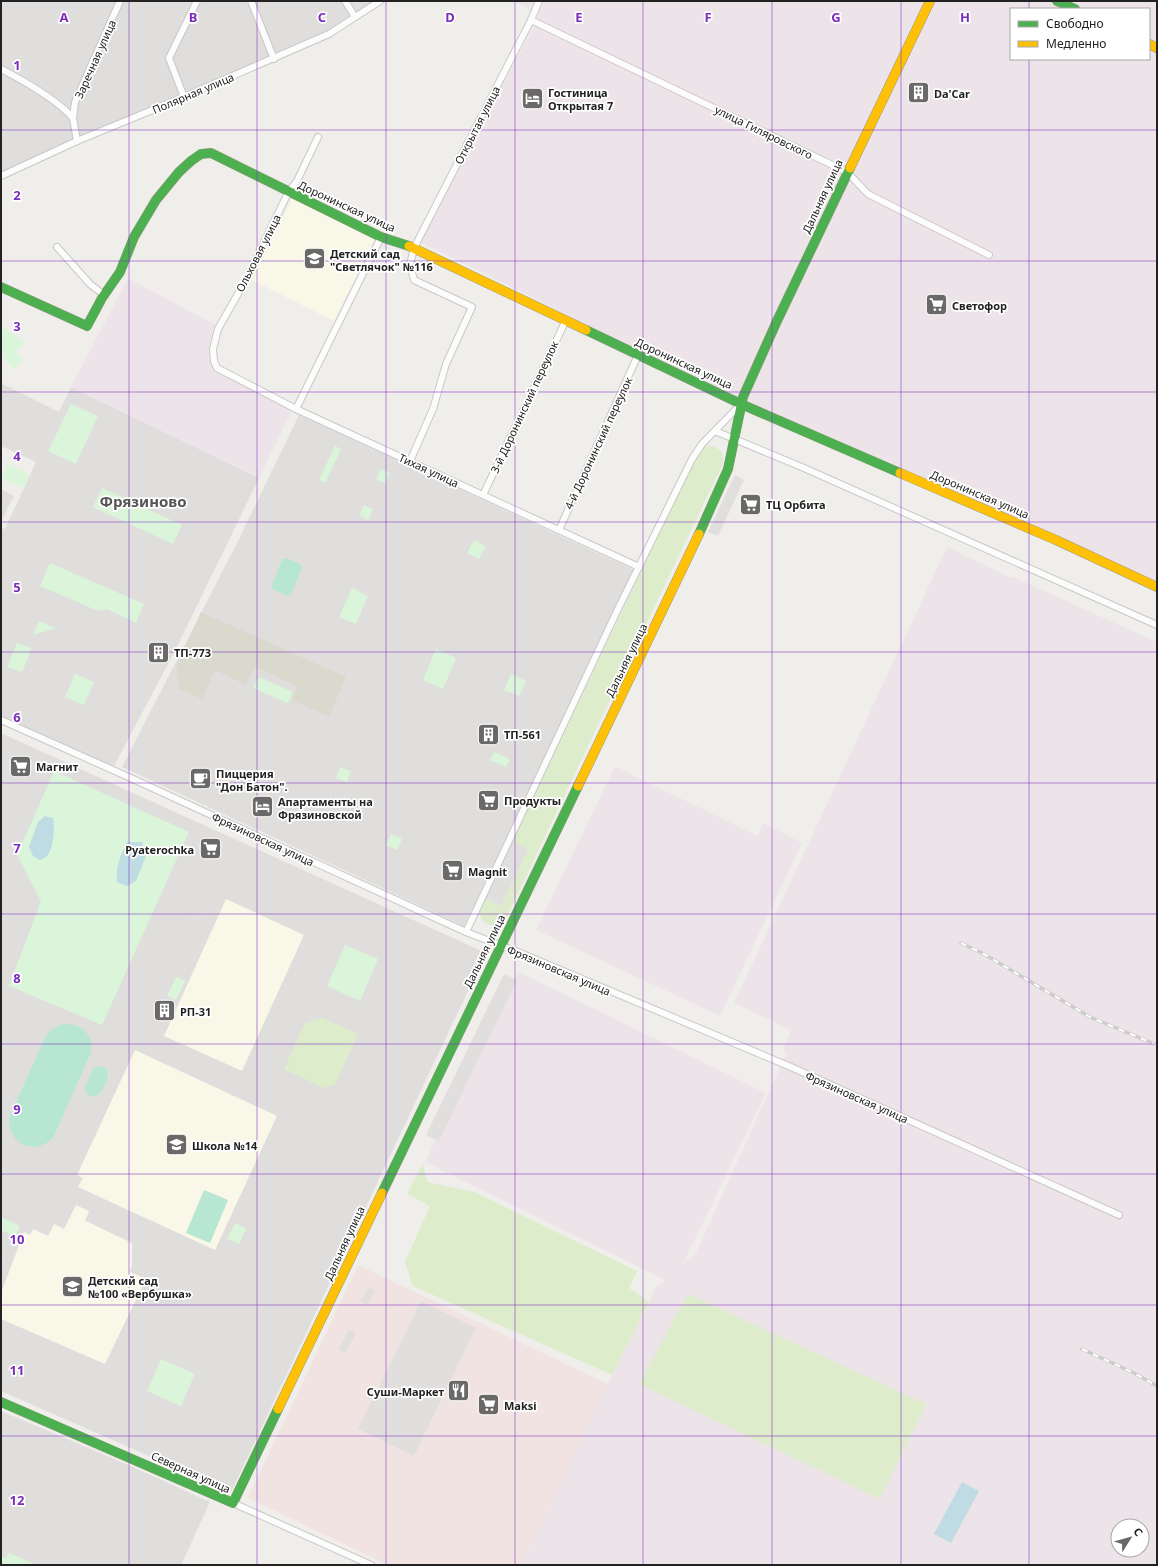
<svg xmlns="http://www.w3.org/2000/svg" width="1158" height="1566" viewBox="0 0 1158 1566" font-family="'Noto Sans',sans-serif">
<rect width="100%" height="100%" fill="#f0eeeb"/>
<g fill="#dfdedc">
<polygon points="3,1 375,1 328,31 273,57 1,173 1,6"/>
<polygon points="1,383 59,412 71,387 259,478 176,649 114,766 1,717 1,528 5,529 36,462 1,446"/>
<polygon points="299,415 634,570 464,926 122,767 238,541"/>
<polygon points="1,733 486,953 231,1492 1,1391"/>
<polygon points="1,1411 133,1467 210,1502 181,1565 1,1565"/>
</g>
<polygon fill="#f1e3e1" points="358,1265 608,1384 522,1565 388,1565 248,1498"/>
<g fill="#ede4e9" fill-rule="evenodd">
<path d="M515,1H1157V582L723,392L420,242L539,16ZM1011,9H1149V59H1011Z"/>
<polygon points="128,278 217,326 215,369 292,410 259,478 71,387"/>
<path d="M947,547L1012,578L1013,577L1157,642V1565H522L608,1384L649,1302L655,1288L665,1280L425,1162L519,972L766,1093L683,1264L696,1253L787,1052L783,1050L791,1030L734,1003ZM1118,1526H1142V1550H1118Z"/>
<polygon points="615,766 757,836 763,823 802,843 720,1016 536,930"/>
</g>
<g fill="#f8f7e8">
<polygon points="293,197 375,238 334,321 252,280"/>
<polygon points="226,899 304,935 242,1071 164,1036"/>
<polygon points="135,1050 277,1116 215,1250 78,1187 83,1178 77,1175"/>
<polygon points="76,1205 89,1211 85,1221 88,1222 132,1243 132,1265 130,1272 146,1279 105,1364 1,1319 1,1293 24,1232 30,1235 33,1229 48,1236 54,1224 64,1229"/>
</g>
<polygon fill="#d9d9cd" points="201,612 346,677 329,717 292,700 298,687 255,667 246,685 215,670 202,699 179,689 176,668"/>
<g fill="#ddeccb">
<path d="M711,446C721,448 725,455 722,465L506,918L499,925C489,927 479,922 480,911C480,907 483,902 485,898L501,906L528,849L512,841L698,453L705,447Z"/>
<polygon points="322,1018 358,1034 335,1085 323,1088 284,1069 305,1023"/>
<polygon points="423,1163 427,1182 474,1192 637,1271 629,1288 649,1302 612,1375 413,1286 405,1262 430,1206 407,1194"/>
<polygon points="688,1294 926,1404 880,1499 639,1384"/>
</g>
<g fill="#daf5da">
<polygon points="3,326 25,343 16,351 22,360 14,370 1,354 1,328"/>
<polygon points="71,404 98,416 76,464 48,451"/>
<polygon points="335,446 341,449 325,483 319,480"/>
<polygon points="8,464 29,474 23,488 1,478"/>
<polygon points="381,469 390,473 385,483 376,480"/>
<polygon points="102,488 182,525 173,544 93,507"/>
<polygon points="364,505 373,509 368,520 359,516"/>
<polygon points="474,540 486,546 479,559 467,553"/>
<polygon points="50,563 144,604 136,623 107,609 98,611 40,586"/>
<polygon points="352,588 368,596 356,624 339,617"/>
<polygon points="39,621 56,628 33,635"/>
<polygon points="17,643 32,648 22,672 7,667"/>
<polygon points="436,649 456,658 443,689 423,680"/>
<polygon points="75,674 94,682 84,705 65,697"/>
<polygon points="511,674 526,681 519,696 504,690"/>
<polygon points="259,677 293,692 288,703 253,688"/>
<polygon points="494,752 510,759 506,767 490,760"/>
<polygon points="340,767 351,771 347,782 336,778"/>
<polygon points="54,771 189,832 102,1025 9,986 41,901 17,855"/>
<polygon points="391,834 402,839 397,850 386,845"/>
<polygon points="345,945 378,959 360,1001 327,986"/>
<polygon points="176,977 185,981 176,1000 167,996"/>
<polygon points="1,1217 20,1226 15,1237 1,1230"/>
<polygon points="235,1223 246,1229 239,1244 227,1239"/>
<polygon points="161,1359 195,1374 181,1406 147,1391"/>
<polygon points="9,1553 36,1565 1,1565 1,1556 6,1559"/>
</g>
<g fill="#b7e6d2">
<polygon points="285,558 300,564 302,568 291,594 287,596 271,588 282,560"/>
<path d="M63,1024C81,1023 93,1034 91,1052L53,1138C34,1156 8,1144 9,1118L45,1038L52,1029Z"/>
<path d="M99,1066L107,1069C110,1078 103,1092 95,1097L86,1094L85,1088L93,1068Z"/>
<polygon points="204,1190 228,1200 210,1243 186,1233"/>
</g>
<g fill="#e0dfde">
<polygon points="735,475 744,480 718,536 708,532"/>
<polygon points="1,489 14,496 1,521"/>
<polygon points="512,841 528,849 501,906 485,898"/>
<polygon points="199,899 214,906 183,977 168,970"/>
<polygon points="504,974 517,980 439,1141 426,1135"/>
<polygon points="1,1232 13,1238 1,1267"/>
<polygon points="368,1287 375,1290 368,1305 360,1302"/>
<polygon points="421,1301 476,1328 414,1456 358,1429"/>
<polygon points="348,1330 356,1333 346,1353 339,1349"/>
</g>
<g fill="#bfdbe3">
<path d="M45,816L53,818C55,827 54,850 46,857C45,858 42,859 40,860L33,856L29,847L38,822Z"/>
<path d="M127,842H142L146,856L136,881L127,886L117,882C115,867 121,855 127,842Z"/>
<polygon points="962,1482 979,1491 951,1543 934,1534"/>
</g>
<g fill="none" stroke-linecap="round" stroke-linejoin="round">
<defs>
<g id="street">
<polyline points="251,1 274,59"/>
<polyline points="345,1 355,17"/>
<polyline points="531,20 847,172 868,194 989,255"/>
<path d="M1,69C24,81 56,99 73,118"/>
<polyline points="184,97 169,58 197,1"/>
<polyline points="318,137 297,181 289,191 243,285 218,329 213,349 214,361 217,368 296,409 639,567"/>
<polyline points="77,141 73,118 75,102 120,1"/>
<polyline points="1,176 77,141 184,97 329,34 380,1"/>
<polyline points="57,247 90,284 104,295"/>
<polyline points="296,409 381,237"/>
<polyline points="715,431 804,468 1157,625"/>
<polyline points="410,461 433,409 446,364 472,307 414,280 410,265 414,248 531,20 539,1"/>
<polyline points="483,495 566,320"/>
<polyline points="559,530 638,355"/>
<polyline points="1,720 133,779 466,932 518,952 791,1067 1119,1215"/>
<polyline points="466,932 618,609 692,459 702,444 741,404"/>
<polyline points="233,1503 371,1565"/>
</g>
<g id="fast">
<polyline points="1057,1 1075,9"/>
<polyline points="1,287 87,326 102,298 120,272 134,237 156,200 179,172 191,161 201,154 211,153 381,237 409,246"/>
<polyline points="586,330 741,404 900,473"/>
<polyline points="699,534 728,469 743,397 777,321 850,168"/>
<polyline points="382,1193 578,786"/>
<polyline points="1,1402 233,1503 278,1409"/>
</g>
<g id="slow">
<polyline points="1149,44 1157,48"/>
<polyline points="850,168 930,1"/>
<polyline points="409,246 586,330"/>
<polyline points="900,473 1056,540 1157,587"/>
<polyline points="578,786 699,534"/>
<polyline points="278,1409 382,1193"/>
</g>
</defs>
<use href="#street" stroke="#c9c8c7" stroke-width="8"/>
<use href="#fast" stroke="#999a82" stroke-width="10"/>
<use href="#slow" stroke="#999a82" stroke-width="10"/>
<use href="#street" stroke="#fdfcfc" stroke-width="6"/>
<use href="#fast" stroke="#4caf50" stroke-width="9"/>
<use href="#slow" stroke="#ffc107" stroke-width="9"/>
<defs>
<g id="rail">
<polyline points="961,943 982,953 1090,1017 1157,1045"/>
<polyline points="1082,1349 1134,1373 1157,1386"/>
</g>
</defs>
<use href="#rail" stroke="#ccc" stroke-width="3.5"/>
<use href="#rail" stroke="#fff" stroke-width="2" stroke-dasharray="6" stroke-linecap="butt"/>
</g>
<path fill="none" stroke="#7b2cbf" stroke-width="1" stroke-opacity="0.55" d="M129,1V1565M257,1V1565M386,1V1565M515,1V1565M643,1V1565M772,1V1565M901,1V1565M1029,1V9M1029,59V1565M1,130H1157M1,261H1157M1,392H1157M1,522H1157M1,652H1157M1,783H1157M1,914H1157M1,1044H1157M1,1174H1157M1,1305H1157M1,1436H1157"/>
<defs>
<symbol id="building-square" viewBox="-11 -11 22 22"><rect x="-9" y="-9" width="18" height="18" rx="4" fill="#6a6968" stroke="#fff"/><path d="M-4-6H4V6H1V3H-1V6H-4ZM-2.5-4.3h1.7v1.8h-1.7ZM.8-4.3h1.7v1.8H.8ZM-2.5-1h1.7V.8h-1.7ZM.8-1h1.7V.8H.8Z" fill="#fff"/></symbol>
<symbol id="hotel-square" viewBox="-11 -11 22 22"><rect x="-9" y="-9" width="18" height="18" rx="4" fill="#6a6968" stroke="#fff"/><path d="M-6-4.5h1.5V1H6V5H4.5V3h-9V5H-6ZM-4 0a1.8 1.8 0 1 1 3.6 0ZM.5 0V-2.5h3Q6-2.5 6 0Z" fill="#fff"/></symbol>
<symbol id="school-square" viewBox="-11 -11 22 22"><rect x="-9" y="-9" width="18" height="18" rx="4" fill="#6a6968" stroke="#fff"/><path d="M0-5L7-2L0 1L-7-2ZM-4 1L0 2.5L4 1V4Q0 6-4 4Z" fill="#fff"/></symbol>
<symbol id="supermarket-square" viewBox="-11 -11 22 22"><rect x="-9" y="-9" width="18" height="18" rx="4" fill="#6a6968" stroke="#fff"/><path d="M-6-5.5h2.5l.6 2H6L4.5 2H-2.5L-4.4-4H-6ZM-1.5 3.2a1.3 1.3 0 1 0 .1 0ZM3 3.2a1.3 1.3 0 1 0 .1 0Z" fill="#fff"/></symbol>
<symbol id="cafe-square" viewBox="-11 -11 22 22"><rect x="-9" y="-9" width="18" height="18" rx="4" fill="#6a6968" stroke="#fff"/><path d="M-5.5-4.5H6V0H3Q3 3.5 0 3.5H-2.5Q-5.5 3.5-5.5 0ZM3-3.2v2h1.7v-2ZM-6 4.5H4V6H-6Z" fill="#fff"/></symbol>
<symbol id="restaurant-square" viewBox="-11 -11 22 22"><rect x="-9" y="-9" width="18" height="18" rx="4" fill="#6a6968" stroke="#fff"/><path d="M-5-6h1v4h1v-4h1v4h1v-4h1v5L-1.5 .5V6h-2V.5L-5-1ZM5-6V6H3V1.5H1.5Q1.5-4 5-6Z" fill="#fff"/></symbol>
</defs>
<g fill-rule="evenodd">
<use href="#building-square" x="906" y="80" width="25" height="25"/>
<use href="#hotel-square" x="520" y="86" width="25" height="25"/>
<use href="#school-square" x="302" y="246" width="25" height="25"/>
<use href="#supermarket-square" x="924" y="292" width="25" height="25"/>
<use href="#supermarket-square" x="738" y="492" width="25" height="25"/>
<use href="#building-square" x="146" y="640" width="25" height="25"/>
<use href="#building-square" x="476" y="722" width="25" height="25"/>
<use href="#supermarket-square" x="8" y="754" width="25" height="25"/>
<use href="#cafe-square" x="188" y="766" width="25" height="25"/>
<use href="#supermarket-square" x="476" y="788" width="25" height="25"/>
<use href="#hotel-square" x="250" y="794" width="25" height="25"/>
<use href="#supermarket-square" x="198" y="836" width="25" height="25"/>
<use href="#supermarket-square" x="440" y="858" width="25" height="25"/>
<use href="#building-square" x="152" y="998" width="25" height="25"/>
<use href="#school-square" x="164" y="1132" width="25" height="25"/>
<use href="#school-square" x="60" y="1274" width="25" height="25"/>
<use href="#restaurant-square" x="446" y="1378" width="25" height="25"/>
<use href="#supermarket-square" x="476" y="1392" width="25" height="25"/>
</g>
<g text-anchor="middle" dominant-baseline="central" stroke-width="3.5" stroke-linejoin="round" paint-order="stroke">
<g font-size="11" fill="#222" stroke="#fff">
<text transform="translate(95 59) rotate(-66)">Заречная улица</text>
<text transform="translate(193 93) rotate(-23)">Полярная улица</text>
<text transform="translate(477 125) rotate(-63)">Открытая улица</text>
<text transform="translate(764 132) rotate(26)">улица Гиляровского</text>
<text transform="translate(822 196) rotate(-65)">Дальняя улица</text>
<text transform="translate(347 206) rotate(25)">Доронинская улица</text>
<text transform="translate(258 253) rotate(-63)">Ольховая улица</text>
<text transform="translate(684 363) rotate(25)">Доронинская улица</text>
<text transform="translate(524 407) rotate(-65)">3-й Доронинский переулок</text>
<text transform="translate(598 443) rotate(-65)">4-й Доронинский переулок</text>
<text transform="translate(429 470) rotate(25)">Тихая улица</text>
<text transform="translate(980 494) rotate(23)">Доронинская улица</text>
<text transform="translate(626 660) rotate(-64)">Дальняя улица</text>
<text transform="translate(263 839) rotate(25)">Фрязиновская улица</text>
<text transform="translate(484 951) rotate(-64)">Дальняя улица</text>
<text transform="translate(559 970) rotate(23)">Фрязиновская улица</text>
<text transform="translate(857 1097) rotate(24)">Фрязиновская улица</text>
<text transform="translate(344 1243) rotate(-65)">Дальняя улица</text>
<text transform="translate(191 1472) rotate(24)">Северная улица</text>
</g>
<g font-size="11" font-weight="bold" fill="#222" stroke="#fff" text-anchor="start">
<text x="548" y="92">Гостиница<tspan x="548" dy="13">Открытая 7</tspan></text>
<text x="934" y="93">Da'Car</text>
<text x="330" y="253">Детский сад<tspan x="330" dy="13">"Светлячок" №116</tspan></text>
<text x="952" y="305">Светофор</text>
<text x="766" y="504">ТЦ Орбита</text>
<text x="174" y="652">ТП-773</text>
<text x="504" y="734">ТП-561</text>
<text x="36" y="766">Магнит</text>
<text x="216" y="773">Пиццерия<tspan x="216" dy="13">"Дон Батон".</tspan></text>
<text x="504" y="800">Продукты</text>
<text x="278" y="801">Апартаменты на<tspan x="278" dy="13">Фрязиновской</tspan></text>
<text x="194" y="849" text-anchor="end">Pyaterochka</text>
<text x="468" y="871">Magnit</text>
<text x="180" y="1011">РП-31</text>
<text x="192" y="1145">Школа №14</text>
<text x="88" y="1280">Детский сад<tspan x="88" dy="13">№100 «Вербушка»</tspan></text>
<text x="444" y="1391" text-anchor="end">Суши-Маркет</text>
<text x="504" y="1405">Maksi</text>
</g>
<g font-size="15" font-weight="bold" fill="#555" stroke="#fff">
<text x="143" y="501">Фрязиново</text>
</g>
</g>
<g font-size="13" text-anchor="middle" font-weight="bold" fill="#7b2cbf" stroke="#fff" stroke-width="3.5" stroke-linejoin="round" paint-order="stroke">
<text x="64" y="22">A</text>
<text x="193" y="22">B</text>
<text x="322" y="22">C</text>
<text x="450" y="22">D</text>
<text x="579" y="22">E</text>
<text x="708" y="22">F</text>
<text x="836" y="22">G</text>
<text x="965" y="22">H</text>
<text x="17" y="70">1</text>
<text x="17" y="200">2</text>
<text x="17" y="331">3</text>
<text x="17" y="461">4</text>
<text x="17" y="592">5</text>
<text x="17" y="722">6</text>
<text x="17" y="853">7</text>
<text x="17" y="983">8</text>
<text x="17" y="1114">9</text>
<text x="17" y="1244">10</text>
<text x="17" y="1375">11</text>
<text x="17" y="1505">12</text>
</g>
<rect width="1158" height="1566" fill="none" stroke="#222222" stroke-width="4"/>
<rect x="1010" y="8" width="140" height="52" fill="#ffffff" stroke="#a7a7a7"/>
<rect x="1018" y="21" width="20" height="6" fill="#4caf50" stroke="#a7a7a7"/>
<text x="1046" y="28" font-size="12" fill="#222222">Свободно</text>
<rect x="1018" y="41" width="20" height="6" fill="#ffc107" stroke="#a7a7a7"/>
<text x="1046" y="48" font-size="12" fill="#222222">Медленно</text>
<g transform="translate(1130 1538) rotate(53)"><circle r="19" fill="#ffffff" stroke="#a7a7a7"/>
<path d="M0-3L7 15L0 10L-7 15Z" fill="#6a6968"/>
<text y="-6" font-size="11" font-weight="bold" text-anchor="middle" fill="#222222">С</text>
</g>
</svg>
